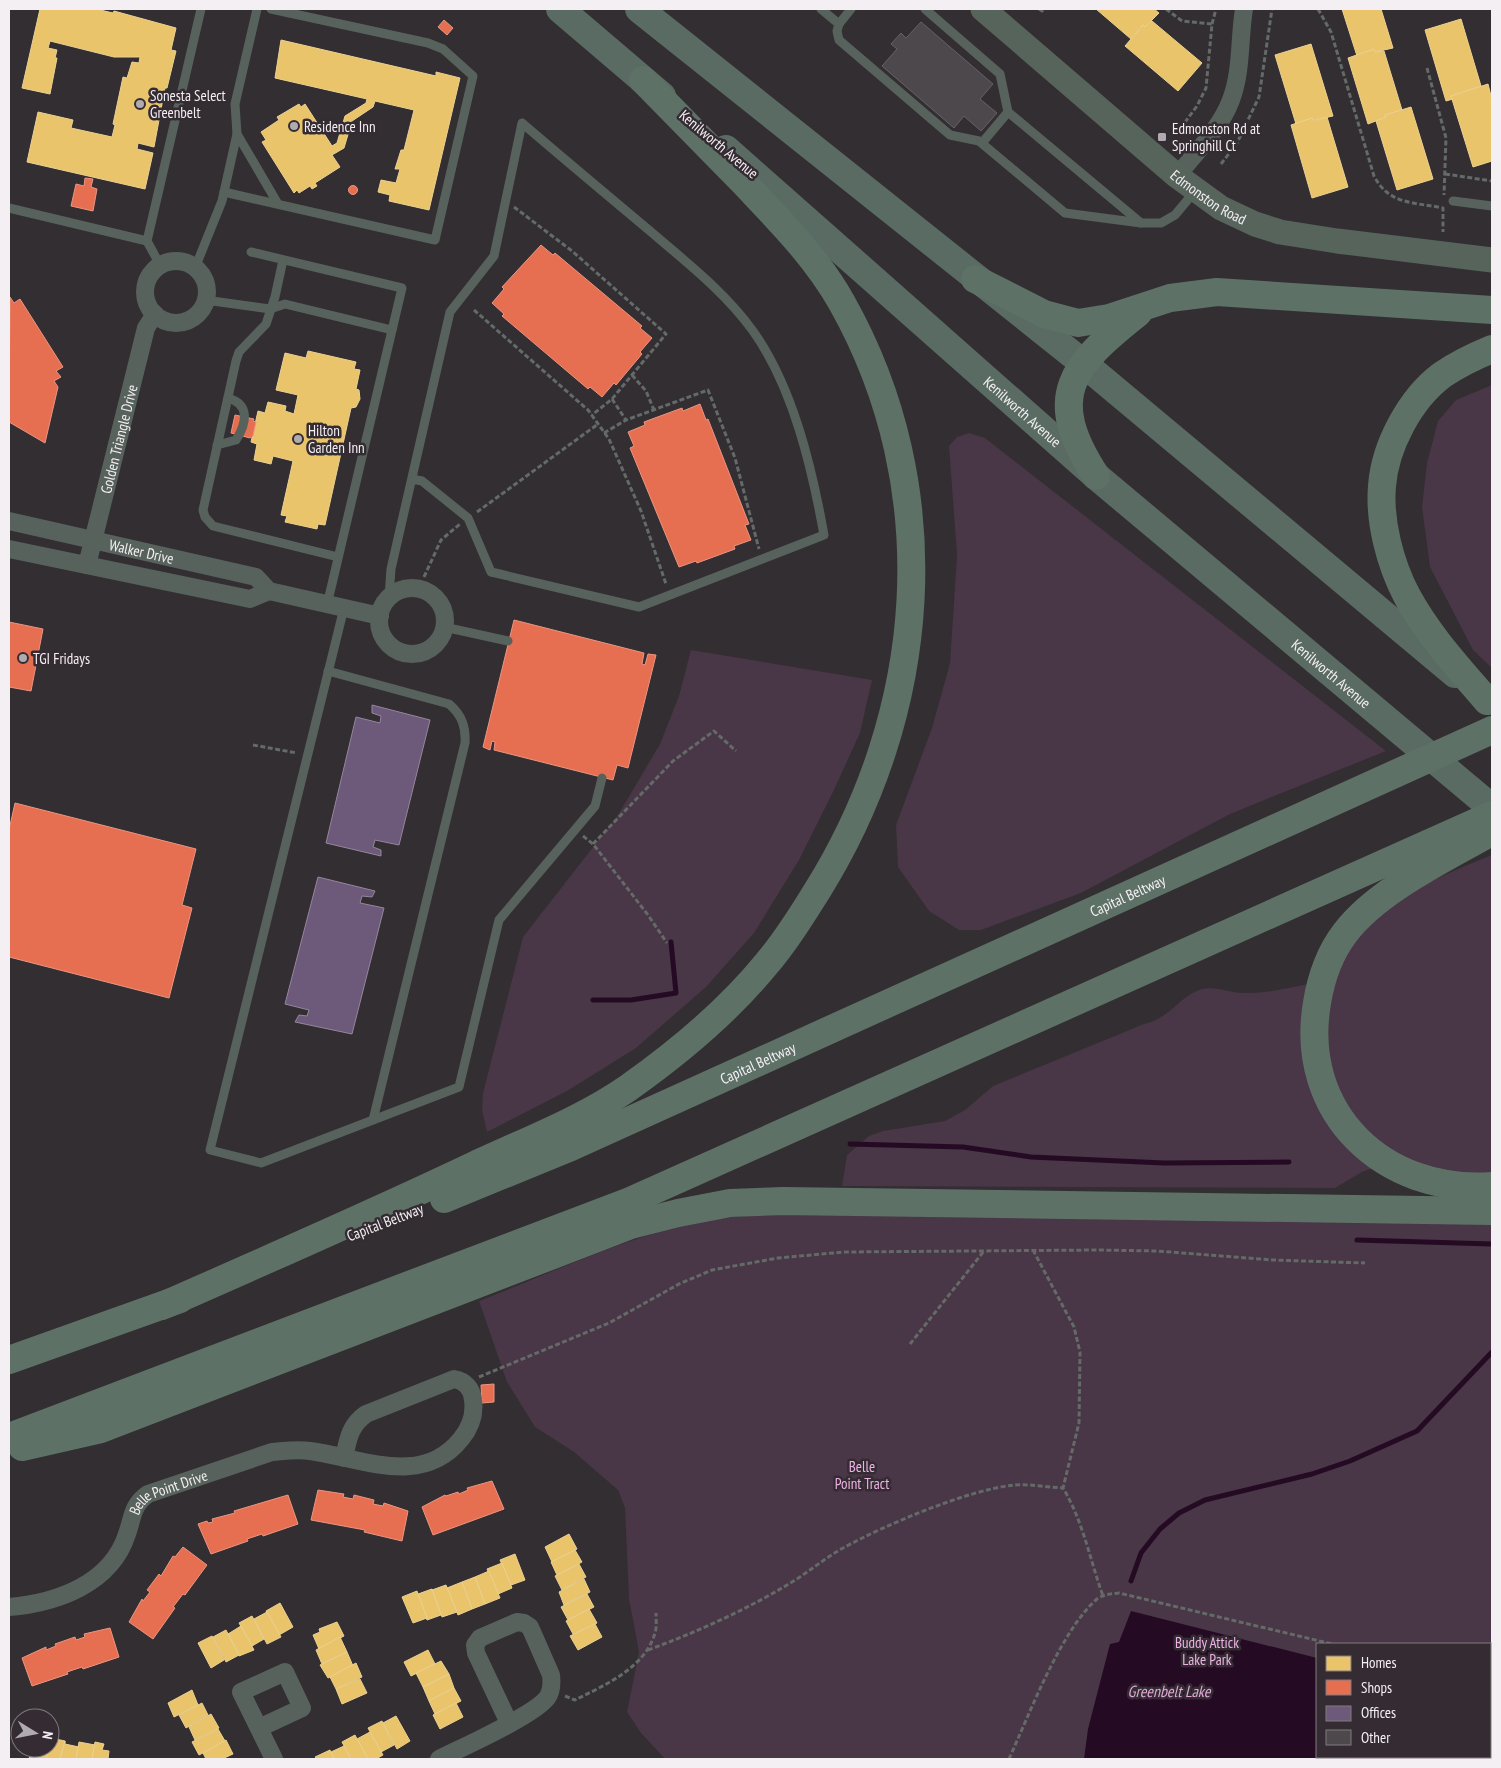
<svg xmlns="http://www.w3.org/2000/svg" width="1501" height="1768" viewBox="0 0 1501 1768" font-family="'PT Sans Narrow',sans-serif">
<rect width="100%" height="100%" fill="#322e31"/>
<g fill="#493647" fill-rule="evenodd">
<polygon points="1492,385 1492,668 1473,650 1430,567 1422,507 1427,463 1438,421 1456,400"/>
<polygon points="969,433 985,438 1386,751 1230,814 1081,893 981,930 959,930 929,911 898,867 896,825 932,728 950,663 957,555 949,446 957,437"/>
<polygon points="691,650 872,680 860,733 833,792 799,860 754,933 706,987 636,1048 567,1091 487,1132 482,1110 483,1093 523,937 618,815 660,744 679,696"/>
<path d="M1492,855V1174H1450L1402,1157L1362,1172L1335,1188L842,1186L847,1155L869,1136L883,1131L945,1121L965,1110L993,1086L1144,1024C1171,1018 1180,995 1202,989C1217,986 1230,993 1244,993C1273,993 1304,985 1332,978C1341,964 1349,949 1359,936C1391,895 1445,874 1492,855Z"/>
<path d="M784,1213L1492,1222V1759H665L641,1733L627,1712L639,1652L629,1599L625,1508L618,1490L574,1452L535,1427L507,1382L479,1301C544,1276 615,1242 682,1226C716,1217 750,1216 784,1213ZM1317,1644H1490V1757H1317Z"/>
</g>
<polygon fill="#250a23" points="1131,1611 1317,1658 1317,1757 1490,1757 1490,1702 1492,1702 1492,1759 1084,1759 1088,1729 1110,1644 1119,1642"/>
<g fill="#e9c46a" stroke="#ecd193">
<polygon points="40,9 96,9 113,13 114,11 176,28 171,50 176,51 167,88 165,88 154,147 138,143 137,149 153,153 145,189 27,162 38,112 73,120 71,128 112,137 115,125 113,124 123,77 127,78 132,62 139,63 140,57 114,57 50,41 48,48 57,50 55,58 57,58 50,94 22,88"/>
<polygon points="1096,9 1154,9 1159,13 1145,27 1143,25 1131,39"/>
<polygon points="1342,9 1381,9 1393,48 1375,52 1374,49 1357,56"/>
<polygon points="1461,19 1481,86 1451,96 1453,99 1446,101 1425,30"/>
<polygon points="1152,21 1202,63 1178,91 1125,46 1143,25 1145,27"/>
<polygon points="281,40 436,76 436,72 460,78 429,210 389,201 390,195 378,192 381,180 396,183 400,169 395,169 401,150 404,150 414,110 375,101 373,107 352,121 344,148 332,155 340,167 315,183 317,186 312,189 310,186 299,193 297,190 294,193 262,142 266,140 261,132 279,120 277,117 299,104 301,107 305,104 332,146 337,143 345,116 366,103 367,99 275,78"/>
<polygon points="1311,44 1333,116 1296,124 1275,55"/>
<polygon points="1374,49 1375,52 1384,51 1402,110 1385,115 1386,117 1368,124 1348,58"/>
<polygon points="1488,84 1492,100 1492,161 1473,167 1451,96"/>
<polygon points="1411,107 1433,179 1397,190 1376,121 1386,117 1385,115"/>
<polygon points="1327,117 1348,187 1312,198 1291,125 1312,118 1314,121"/>
<polygon points="308,351 356,362 354,369 360,370 356,389 359,390 360,399 356,407 351,408 325,525 318,524 317,529 285,522 287,516 281,515 293,461 273,456 271,464 254,460 257,444 251,442 258,411 265,413 268,402 286,406 285,411 294,414 298,395 276,390 285,353 306,358"/>
<polygon points="569,1534 577,1549 552,1562 545,1547"/>
<polygon points="575,1550 582,1562 557,1575 551,1562"/>
<polygon points="515,1554 525,1580 511,1585 500,1560"/>
<polygon points="502,1563 512,1588 498,1594 487,1569"/>
<polygon points="579,1564 586,1577 562,1590 555,1576"/>
<polygon points="489,1571 500,1598 485,1604 475,1577"/>
<polygon points="475,1577 485,1604 472,1609 462,1582"/>
<polygon points="584,1579 590,1592 564,1605 559,1592"/>
<polygon points="462,1582 472,1609 458,1615 447,1588"/>
<polygon points="446,1585 457,1612 442,1617 432,1590"/>
<polygon points="432,1589 441,1615 427,1620 418,1594"/>
<polygon points="417,1591 427,1618 413,1623 402,1597"/>
<polygon points="587,1594 594,1607 568,1620 561,1607"/>
<polygon points="280,1603 293,1627 279,1635 266,1611"/>
<polygon points="589,1609 597,1623 573,1634 566,1621"/>
<polygon points="267,1612 281,1637 267,1644 254,1619"/>
<polygon points="252,1616 264,1639 252,1646 239,1623"/>
<polygon points="337,1622 344,1636 319,1649 313,1635 320,1632 319,1629"/>
<polygon points="595,1624 602,1637 578,1650 570,1636"/>
<polygon points="241,1626 254,1650 239,1656 228,1634"/>
<polygon points="226,1630 239,1655 226,1662 213,1637"/>
<polygon points="212,1636 224,1660 211,1668 198,1643"/>
<polygon points="340,1637 347,1652 322,1664 316,1650"/>
<polygon points="428,1650 435,1664 411,1676 404,1662"/>
<polygon points="347,1652 353,1666 328,1678 320,1665"/>
<polygon points="441,1661 449,1674 423,1687 416,1673"/>
<polygon points="356,1663 362,1677 336,1689 330,1677"/>
<polygon points="449,1674 454,1688 429,1701 423,1687"/>
<polygon points="360,1679 367,1693 342,1704 336,1689"/>
<polygon points="454,1688 461,1701 435,1714 429,1701"/>
<polygon points="192,1690 198,1705 174,1717 168,1703"/>
<polygon points="202,1703 208,1715 186,1728 179,1715"/>
<polygon points="456,1703 463,1717 440,1729 433,1715"/>
<polygon points="211,1714 219,1728 195,1740 189,1727"/>
<polygon points="396,1716 410,1741 397,1749 383,1723"/>
<polygon points="382,1721 394,1745 381,1752 368,1728"/>
<polygon points="218,1729 225,1741 199,1755 192,1742"/>
<polygon points="370,1732 383,1755 376,1759 368,1759 357,1739"/>
<polygon points="355,1735 357,1739 368,1759 351,1759 342,1742"/>
<polygon points="51,1738 65,1741 60,1759 46,1759"/>
<polygon points="226,1740 233,1754 222,1759 206,1759 203,1753"/>
<polygon points="65,1741 65,1744 79,1747 76,1759 60,1759"/>
<polygon points="79,1742 95,1745 92,1759 76,1759"/>
<polygon points="95,1742 104,1744 102,1750 109,1751 108,1759 92,1759"/>
<polygon points="344,1746 351,1759 334,1759 331,1752"/>
<polygon points="32,1748 49,1748 46,1759 29,1759"/>
<polygon points="330,1750 334,1759 317,1759 315,1757"/>
</g>
<g fill="#e76f51" stroke="#eb9582">
<polygon points="444,20 453,28 447,35 438,27"/>
<polygon points="85,178 93,179 91,187 97,189 93,211 71,206 76,184 84,186"/>
<circle cx="353" cy="190" r="4.5"/>
<polygon points="541,245 553,255 555,253 642,326 640,328 652,338 640,352 642,354 616,385 614,383 602,397 590,387 588,389 502,316 504,314 492,303 504,289 502,287"/>
<polygon points="10,297 14,303 20,299 63,367 56,371 61,377 54,381 58,387 45,443 9,422"/>
<polygon points="700,404 706,420 708,419 749,524 745,525 751,540 734,546 735,549 697,563 696,561 679,567 630,448 634,446 628,432 645,425 644,422 682,408 683,411"/>
<polygon points="235,415 254,419 253,421 256,422 253,436 250,438 231,433"/>
<polygon points="514,620 644,653 642,664 645,665 648,654 656,655 628,768 617,765 613,780 494,750 495,742 492,741 490,750 483,747"/>
<polygon points="9,622 43,629 31,691 9,687"/>
<polygon points="15,803 196,849 182,905 192,908 169,998 9,957 9,830"/>
<polygon points="494,1384 494,1402 482,1403 481,1385"/>
<polygon points="492,1481 504,1509 433,1535 422,1507 445,1495 446,1496 458,1492 459,1494 468,1490 467,1488"/>
<polygon points="318,1490 344,1494 343,1497 353,1499 354,1495 374,1500 373,1504 383,1506 384,1503 408,1511 402,1541 364,1532 365,1530 311,1520"/>
<polygon points="288,1495 298,1524 263,1536 262,1534 247,1539 248,1541 211,1554 198,1524 207,1521 208,1523 213,1522 212,1519 235,1513 234,1511"/>
<polygon points="183,1547 207,1565 185,1595 183,1594 173,1607 175,1608 153,1639 129,1622 142,1599 143,1601 150,1592 147,1590 159,1574 161,1576 173,1556 175,1557"/>
<polygon points="110,1628 119,1657 83,1669 82,1667 67,1672 68,1674 32,1686 22,1658 46,1647 46,1650 56,1646 55,1644 75,1637 76,1640 85,1637 84,1634"/>
</g>
<g fill="#6d597a" stroke="#96869e">
<polygon points="372,705 430,720 399,845 375,840 373,847 381,850 381,856 326,843 356,717 380,723 381,716 372,713"/>
<polygon points="318,877 375,891 372,897 362,896 360,903 384,908 352,1034 295,1022 299,1015 307,1016 309,1010 285,1004"/>
</g>
<g fill="none" stroke-linecap="round" stroke-linejoin="round">
<g stroke="#250a23" stroke-width="5">
<polyline points="593,1000 631,1000 676,993 671,942"/>
<polyline points="850,1144 963,1147 1031,1157 1164,1163 1289,1162"/>
<polyline points="1357,1240 1492,1244"/>
<polyline points="1131,1581 1141,1553 1160,1529 1179,1513 1205,1500 1312,1474 1350,1461 1417,1431 1492,1352"/>
</g>
</g>
<polygon fill="#4c484b" stroke="#656164" points="921,22 993,84 980,99 997,113 981,131 964,116 954,128 882,66 897,49 891,44 901,33 906,38"/>
<g fill="none" stroke-linecap="round" stroke-linejoin="round">
<g stroke="#636a67" stroke-width="3" stroke-dasharray="5 2.5" stroke-linecap="butt">
<polyline points="1039,9 1042,11 1045,9"/>
<polyline points="1166,9 1182,21 1212,24 1206,88 1197,106 1180,129"/>
<path d="M1318,9L1331,32L1374,176C1389,205 1414,202 1443,208V232"/>
<polyline points="1212,24 1216,9"/>
<polyline points="1427,68 1446,138 1444,195"/>
<polyline points="1221,164 1237,143 1259,97 1272,9"/>
<polyline points="1445,174 1492,181"/>
<polyline points="514,207 572,251 666,334 612,399 592,415"/>
<polyline points="474,310 588,410 609,439 641,511 666,584"/>
<polyline points="632,375 646,391 654,410"/>
<polyline points="612,399 626,420"/>
<polyline points="604,433 626,420 708,390 735,458 759,549"/>
<polyline points="477,512 598,424"/>
<polyline points="424,577 441,540 460,524"/>
<polyline points="253,745 297,753"/>
<polyline points="583,836 593,844 648,915 667,943"/>
<polyline points="593,844 673,761 714,731 736,751"/>
<path d="M1033,1250L1074,1327L1080,1352L1079,1423L1063,1488C1083,1521 1090,1560 1103,1596"/>
<polyline points="910,1344 984,1251"/>
<polyline points="479,1377 609,1323 679,1284 712,1270 778,1258 844,1252 1098,1250 1157,1251 1273,1260 1365,1263"/>
<path d="M648,1650C697,1632 748,1609 792,1582C810,1571 825,1558 843,1548C885,1525 967,1490 1014,1485C1030,1484 1047,1487 1063,1488"/>
<polyline points="1490,1684 1492,1685"/>
<path d="M565,1696L575,1700C605,1685 645,1668 655,1633C657,1627 656,1620 656,1613"/>
<path d="M1009,1759C1029,1715 1061,1630 1097,1599C1104,1594 1111,1594 1119,1593L1332,1644"/>
</g>
<g stroke="#57625d" stroke-width="9">
<polyline points="821,9 839,24 851,9"/>
<polyline points="925,9 1000,74 1008,112 1141,223"/>
<polyline points="839,24 837,31 839,40 950,135 979,141 1065,213 1141,223 1161,223 1175,215 1195,191"/>
<polyline points="237,134 278,204"/>
<polyline points="982,143 1008,112"/>
<polyline points="224,192 435,240 473,76 443,49 428,43 271,9"/>
<polyline points="1453,201 1492,206"/>
<polyline points="9,208 147,241"/>
<polyline points="251,252 402,288 327,605"/>
<polyline points="283,260 275,297 266,324 239,352 236,361 203,510 205,517 213,526 338,557"/>
<polyline points="160,265 147,241 201,9"/>
<polyline points="195,268 222,201 237,134 235,104 257,9"/>
<polyline points="205,300 270,309 285,304 392,330"/>
<path d="M217,445L236,440C247,423 250,404 228,398"/>
<path d="M389,597L391,569L450,312L494,256L522,123C564,159 607,195 650,231C686,262 725,292 753,331C793,387 812,468 824,535L639,607L491,572L468,518L422,481L412,479"/>
<polyline points="344,608 210,1150 261,1163 459,1087 499,920 595,806 602,778"/>
<polyline points="444,627 508,641"/>
<path d="M328,671L449,704C462,715 466,727 465,743L373,1120"/>
</g>
<g stroke="#57625d" stroke-width="18">
<path d="M1177,176C1196,152 1220,129 1231,100C1242,71 1239,39 1244,9"/>
<circle cx="176" cy="292" r="31"/>
<path id="s1" d="M9,521L256,577L269,591L380,616"/>
<polyline points="9,549 250,599 269,591"/>
<path id="s2" d="M87,565L146,328L155,314"/>
<circle cx="412" cy="621" r="33"/>
<path id="s3" d="M9,1607C57,1603 111,1584 127,1534C133,1517 132,1505 148,1494L272,1452C285,1451 297,1449 310,1451C362,1458 422,1488 461,1439C470,1428 475,1414 473,1400C472,1388 465,1381 454,1379L366,1414C350,1425 348,1439 344,1458"/>
<polyline points="259,1728 302,1708 285,1672 241,1692 274,1759"/>
<path d="M439,1759C463,1747 533,1716 547,1698C552,1691 552,1683 551,1675L530,1627L524,1623L517,1622L480,1638L475,1645L476,1653L509,1723"/>
</g>
<path stroke="#56645c" stroke-width="25" id="s4" d="M983,9L1177,176L1221,208L1255,224L1280,232L1337,241L1492,260"/>
<g stroke="#596b62" stroke-width="28">
<polyline points="560,9 662,96"/>
<polyline points="639,9 1083,363 1455,674"/>
<path id="s5" d="M726,149L1096,476L1492,808"/>
</g>
<g stroke="#5d7167" stroke-width="28">
<polyline points="975,279 1044,314 1078,323 1109,318 1170,298 1217,292 1492,310"/>
<path d="M1096,476C1044,396 1071,366 1138,313"/>
<path d="M1487,701C1458,667 1428,635 1407,596C1390,564 1379,521 1382,486C1385,446 1410,399 1442,375C1458,364 1475,356 1492,349"/>
<path d="M1484,836C1440,861 1376,892 1345,933C1329,954 1321,978 1317,1003C1298,1113 1384,1194 1492,1186"/>
<path id="s6" d="M444,1199L571,1147L1492,730"/>
<path d="M162,1306C267,1260 372,1214 475,1165C526,1141 582,1120 628,1088C679,1052 729,1010 768,962C787,940 802,915 817,891C928,713 947,490 842,303C817,258 780,221 745,184C711,149 677,115 643,80"/>
<polyline points="9,1360 180,1299"/>
<polyline points="9,1437 630,1201 1492,815"/>
<polyline points="22,1447 101,1429 631,1225 678,1213 730,1203 783,1201 1492,1211"/>
</g>
</g>
<g fill="#b0abaf" stroke="#342c32" stroke-width="2">
<circle cx="140" cy="104" r="5"/>
<circle cx="294" cy="126" r="5"/>
<rect x="1157" y="132" width="10" height="10" rx="2.5"/>
<circle cx="298" cy="439" r="5"/>
<circle cx="23" cy="658" r="5"/>
</g>
<g text-anchor="middle" dominant-baseline="central" stroke-width="5" stroke-linejoin="round" paint-order="stroke">
<g font-size="15" fill="#f4eff3" stroke="#342c32" text-anchor="start">
<text x="150" y="95">Sonesta Select<tspan x="150" dy="17">Greenbelt</tspan></text>
<text x="304" y="126">Residence Inn</text>
<text x="1172" y="128">Edmonston Rd at<tspan x="1172" dy="17">Springhill Ct</tspan></text>
<text x="308" y="430">Hilton<tspan x="308" dy="17">Garden Inn</tspan></text>
<text x="33" y="658">TGI Fridays</text>
</g>
<g font-size="15" fill="#f4eff3" stroke="#342c32">
<text transform="translate(719 144) rotate(40)">Kenilworth Avenue</text>
<text stroke="none"><textPath href="#s4" startOffset="294">Edmonston Road</textPath></text>
<text stroke="none"><textPath href="#s5" startOffset="396">Kenilworth Avenue</textPath></text>
<text stroke="none"><textPath href="#s2" startOffset="130">Golden Triangle Drive</textPath></text>
<text stroke="none"><textPath href="#s1" startOffset="136">Walker Drive</textPath></text>
<text stroke="none"><textPath href="#s5" startOffset="801">Kenilworth Avenue</textPath></text>
<text stroke="none"><textPath href="#s6" startOffset="748">Capital Beltway</textPath></text>
<text stroke="none"><textPath href="#s6" startOffset="342">Capital Beltway</textPath></text>
<text transform="translate(385 1222) rotate(-21)">Capital Beltway</text>
<text stroke="none"><textPath href="#s3" startOffset="212">Belle Point Drive</textPath></text>
</g>
<g font-size="15" fill="#eeb2e6" stroke="#342c32">
<text x="862" y="1466">Belle<tspan x="862" dy="17">Point Tract</tspan></text>
<text x="1207" y="1642">Buddy Attick<tspan x="1207" dy="17">Lake Park</tspan></text>
</g>
<g font-size="16" font-style="italic" fill="#e3a7da" stroke="#342c32">
<text x="1169" y="1691">Greenbelt Lake</text>
</g>
</g>
<rect width="1501" height="1768" fill="none" stroke="#f4eff3" stroke-width="20"/>
<rect x="1316" y="1643" width="175" height="115" fill="#342c32" stroke="#817a7f"/>
<rect x="1326" y="1656" width="25" height="15" fill="#e9c46a" stroke="#817a7f"/>
<text x="1361" y="1668" font-size="15" fill="#f4eff3">Homes</text>
<rect x="1326" y="1680" width="25" height="15" fill="#e76f51" stroke="#817a7f"/>
<text x="1361" y="1693" font-size="15" fill="#f4eff3">Shops</text>
<rect x="1326" y="1706" width="25" height="15" fill="#6d597a" stroke="#817a7f"/>
<text x="1361" y="1718" font-size="15" fill="#f4eff3">Offices</text>
<rect x="1326" y="1730" width="25" height="15" fill="#4c484b" stroke="#817a7f"/>
<text x="1361" y="1743" font-size="15" fill="#f4eff3">Other</text>
<g transform="translate(35 1733) rotate(100)"><circle r="24" fill="#342c32" stroke="#817a7f"/>
<path d="M0-4L9 19L0 12L-9 19Z" fill="#b0abaf"/>
<text y="-8" font-size="14" font-weight="bold" text-anchor="middle" fill="#f4eff3">N</text>
</g>
</svg>
